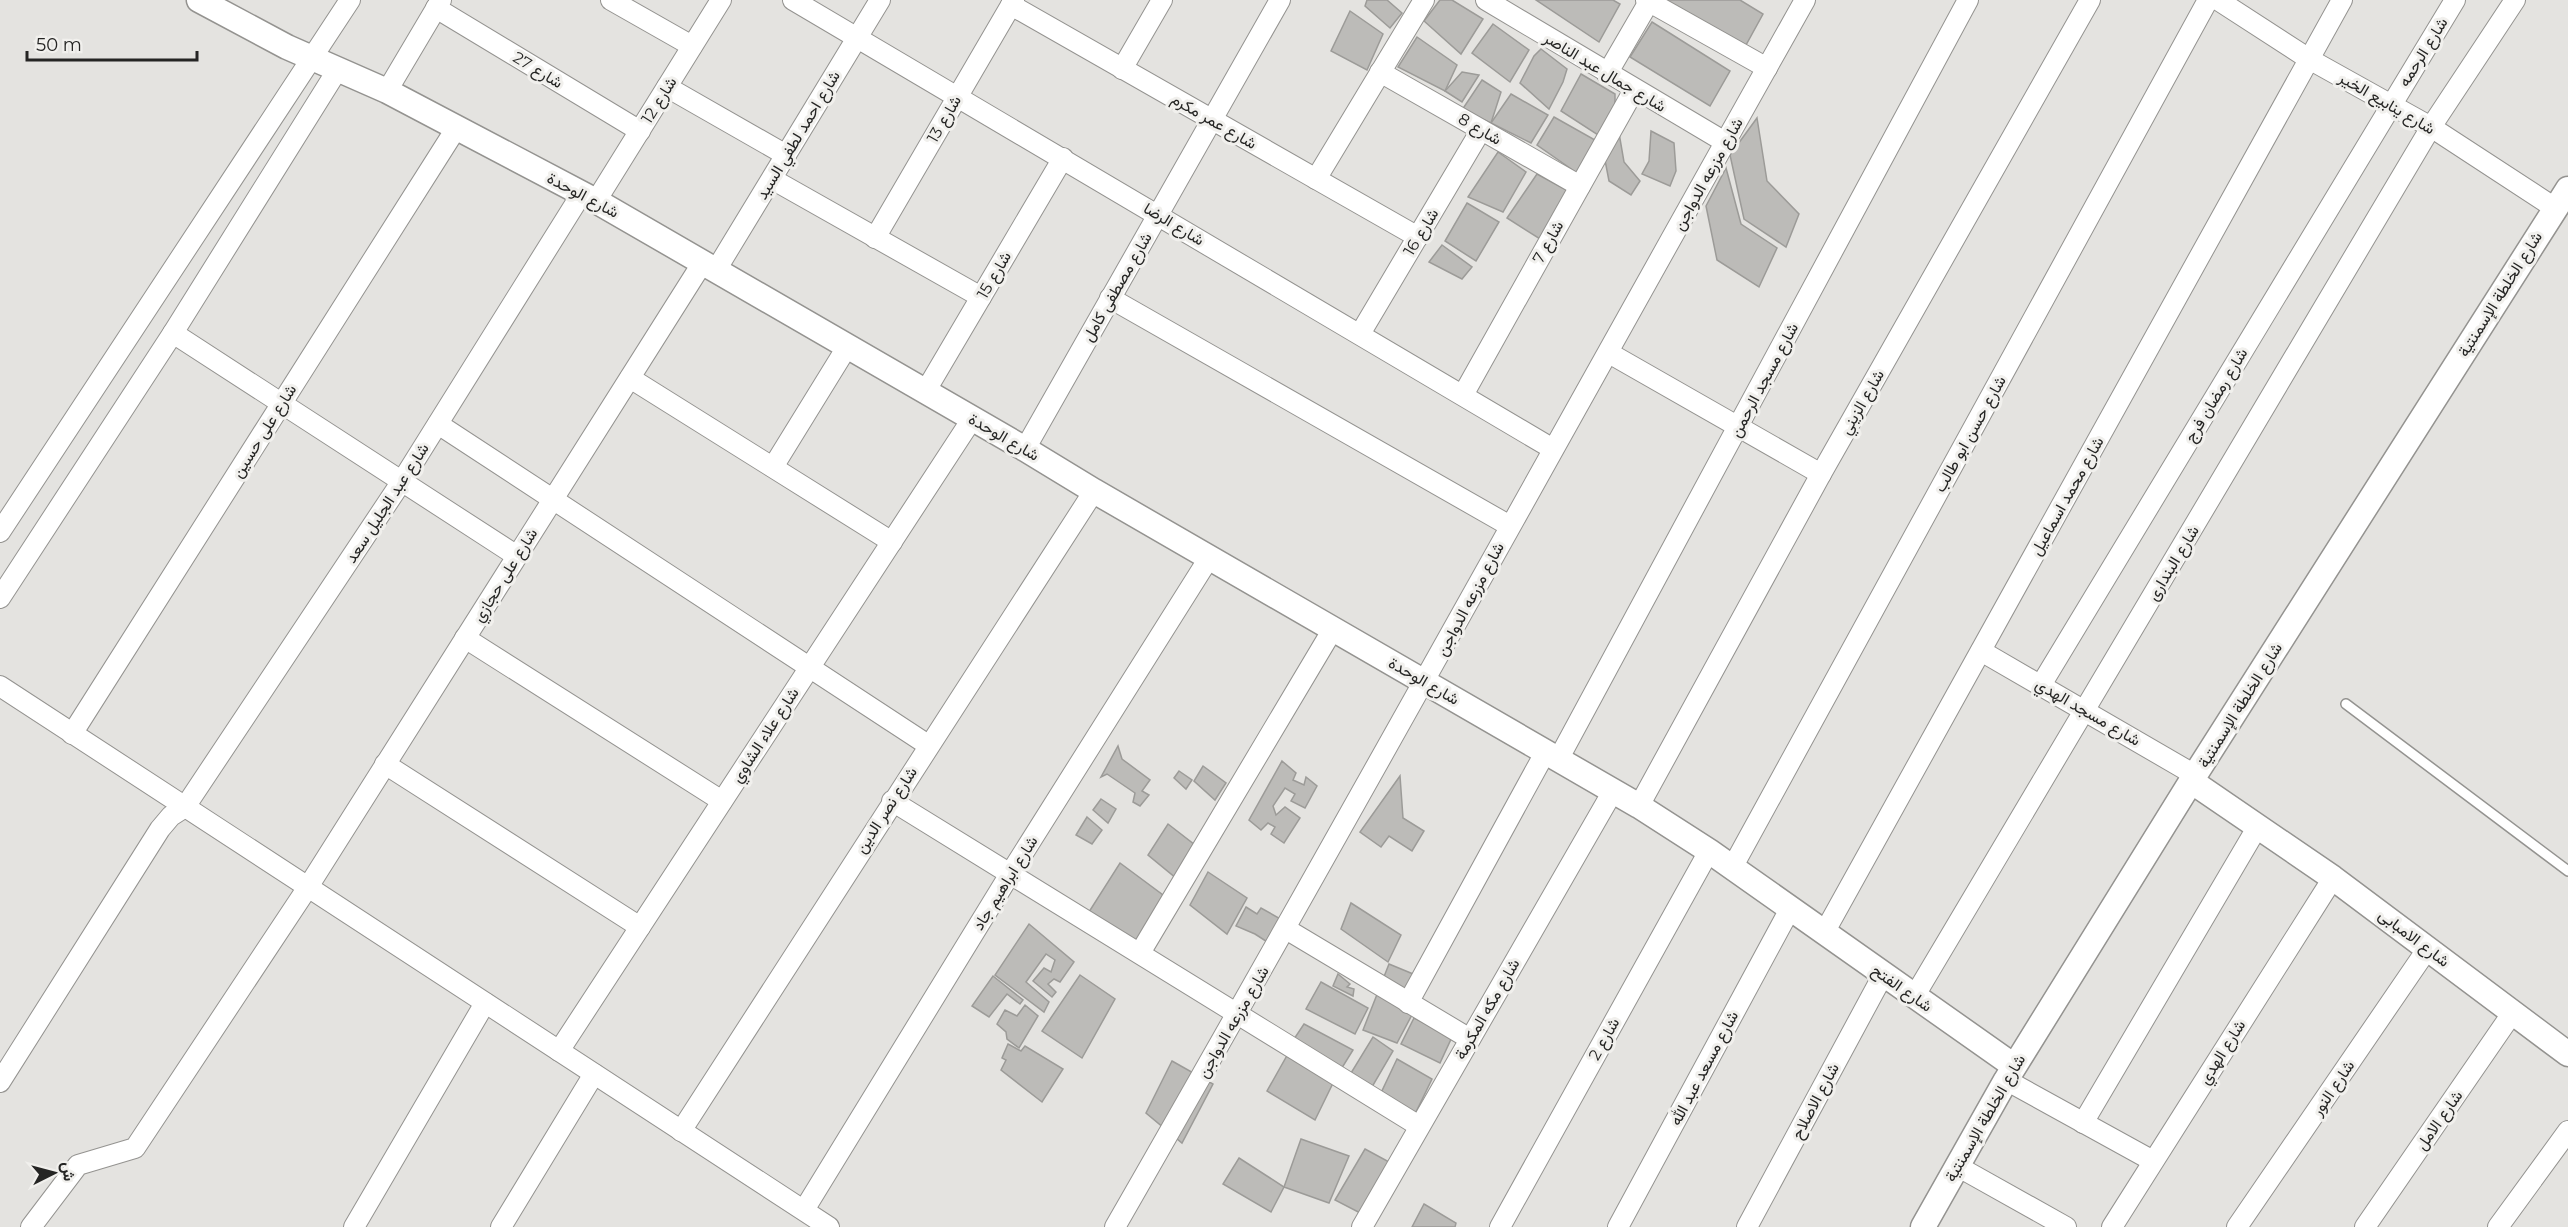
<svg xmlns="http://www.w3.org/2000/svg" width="2568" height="1227" viewBox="0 0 2568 1227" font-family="Montserrat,Vazirmatn,sans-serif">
<rect width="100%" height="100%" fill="#e4e3e0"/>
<g fill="#bcbbb8" stroke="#9c9b98" stroke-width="1.5">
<polygon points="1367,0 1387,0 1402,13 1390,28 1365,6"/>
<polygon points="1440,0 1452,0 1483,19 1461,54 1424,21"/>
<polygon points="1536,0 1613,0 1620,4 1599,42"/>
<polygon points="1664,0 1740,0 1763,14 1746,45"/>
<polygon points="1350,11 1383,34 1367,70 1331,51"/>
<polygon points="1652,22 1730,71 1710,106 1630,57"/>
<polygon points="1493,24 1529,50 1510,82 1472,53"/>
<polygon points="1417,37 1457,65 1445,91 1398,67"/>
<polygon points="1541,49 1567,69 1563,82 1549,109 1520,83 1534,56"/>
<polygon points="1462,72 1479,75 1462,102 1445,91"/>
<polygon points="1581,74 1615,94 1615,105 1598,135 1561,111"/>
<polygon points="1482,80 1501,92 1491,123 1462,110"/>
<polygon points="1511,94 1548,115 1531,143 1491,123"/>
<polygon points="1554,117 1595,140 1577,173 1537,145"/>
<polygon points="1757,118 1767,181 1799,214 1786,247 1744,219 1730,155"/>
<polygon points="1651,131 1674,143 1676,171 1670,186 1642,174 1649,161"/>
<polygon points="1619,133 1624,162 1640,181 1631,195 1609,181 1604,155"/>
<polygon points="1498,152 1526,172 1503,212 1468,197"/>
<polygon points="1726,168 1741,224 1777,248 1759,287 1717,260 1706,206"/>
<polygon points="1537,174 1568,191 1540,239 1507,218"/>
<polygon points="1467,203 1499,222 1476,261 1445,241"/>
<polygon points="1442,245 1472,267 1462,279 1429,262"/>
<polygon points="1118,746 1122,759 1150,780 1142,791 1149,795 1140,806 1133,802 1135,793 1107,774 1101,777"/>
<polygon points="1282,761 1296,773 1293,780 1304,785 1306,777 1317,786 1305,808 1291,801 1295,794 1285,788 1273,806 1276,815 1285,807 1300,818 1284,843 1271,834 1275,827 1268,823 1261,830 1249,820"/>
<polygon points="1203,766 1226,783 1215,800 1194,781"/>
<polygon points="1179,771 1192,780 1186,789 1174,778"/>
<polygon points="1400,776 1403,818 1424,831 1412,851 1389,836 1381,847 1360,832"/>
<polygon points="1101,799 1116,809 1108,823 1093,810"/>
<polygon points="1087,817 1102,830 1092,844 1076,835"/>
<polygon points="1168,824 1195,845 1176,878 1148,855"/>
<polygon points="1120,863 1163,895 1136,946 1087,915"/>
<polygon points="1208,872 1247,898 1227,934 1190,905"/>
<polygon points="1351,903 1401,935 1388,962 1341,929"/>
<polygon points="1246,907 1257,914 1261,908 1284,921 1272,945 1255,934 1236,926"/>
<polygon points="1029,924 1074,962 1060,982 1054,979 1048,984 1056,992 1052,997 1033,981 1044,968 1051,972 1055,960 1046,954 1026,982 1049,1002 1044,1012 995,975"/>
<polygon points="1389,964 1430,981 1397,1043 1363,1030"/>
<polygon points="1338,974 1350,984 1347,987 1354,989 1353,996 1333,986"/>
<polygon points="1080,975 1115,999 1082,1058 1042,1031"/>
<polygon points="993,976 1023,1000 1020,1004 1007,994 989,1017 972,1006"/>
<polygon points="1321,982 1368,1008 1355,1034 1306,1009"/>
<polygon points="1025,1005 1038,1016 1019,1048 1007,1039 1006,1032 997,1024 1005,1010 1017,1016"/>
<polygon points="1414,1018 1452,1037 1440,1063 1401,1044"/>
<polygon points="1304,1024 1353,1050 1340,1071 1292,1042"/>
<polygon points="1373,1037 1393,1051 1372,1087 1351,1073"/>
<polygon points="1008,1044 1021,1051 1025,1046 1063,1069 1042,1102 1001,1070 1006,1060 1002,1058"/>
<polygon points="1289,1052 1335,1079 1315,1120 1267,1091"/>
<polygon points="1397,1059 1432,1079 1415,1114 1380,1095"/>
<polygon points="1172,1061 1213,1084 1182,1143 1146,1113"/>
<polygon points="1301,1139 1349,1156 1329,1203 1284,1187"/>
<polygon points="1365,1149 1391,1163 1364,1215 1335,1200"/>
<polygon points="1239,1158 1284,1187 1271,1212 1223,1184"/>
<polygon points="1424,1204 1456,1223 1455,1227 1412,1227"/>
</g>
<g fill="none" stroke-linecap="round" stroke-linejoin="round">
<defs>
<polyline id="service" points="2346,704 2568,871"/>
<g id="minor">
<polyline points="611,0 692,46"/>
<polyline points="793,0 1553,449"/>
<polyline points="1486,0 1725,142"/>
<polyline points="1646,0 1767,68"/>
<polyline points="2218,0 2309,59 2431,127 2555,208"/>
<polyline points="1011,5 1418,237"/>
<polyline points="436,8 640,131"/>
<polyline points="1122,69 1162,0"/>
<polyline points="1380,72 1580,186"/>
<polyline points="1607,74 1650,0"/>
<polyline points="667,87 786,155"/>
<polyline points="387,91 441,0"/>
<polyline points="772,179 981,297"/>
<polyline points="1316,179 1424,0"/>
<polyline points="596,201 721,0"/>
<polyline points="875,238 1014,0"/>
<polyline points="716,270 880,0"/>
<polyline points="1110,298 1510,526"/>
<polyline points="173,333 517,556"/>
<polyline points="1360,334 1481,130"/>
<polyline points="1609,353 1821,474"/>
<polyline points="630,378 892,542"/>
<polyline points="925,392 1063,158"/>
<polyline points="1463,395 1634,90"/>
<polyline points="438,424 928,745"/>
<polyline points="1025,449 1280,0"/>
<polyline points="773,467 847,347"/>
<polyline points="0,532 350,0"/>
<polyline points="0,598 173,333 338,69"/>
<polyline points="465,638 722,801"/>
<polyline points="1981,651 2195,775"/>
<polyline points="2041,685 2455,0"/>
<polyline points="0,686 829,1227"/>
<polyline points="72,734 457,127"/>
<polyline points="1559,758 1968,0"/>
<polyline points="385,764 640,927"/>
<polyline points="892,801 1419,1126"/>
<polyline points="1639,806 1821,474 2090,0"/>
<polyline points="1732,868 2208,0"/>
<polyline points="1286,929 1470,1039"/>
<polyline points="1824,933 2342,0"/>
<polyline points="1140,953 1333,629"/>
<polyline points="1914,997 2431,127 2515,0"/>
<polyline points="1408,1003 1546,751"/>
<polyline points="559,1051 972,419"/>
<polyline points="2006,1080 2153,1161"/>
<polyline points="0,1082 160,829 171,816 185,807 402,481 582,193"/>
<polyline points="2083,1123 2258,826"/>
<polyline points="681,1131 1094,491"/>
<polyline points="1957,1166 2066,1227"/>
<polyline points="804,1210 1010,874 1209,558"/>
<polyline points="31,1227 78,1165 135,1148 308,887 703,262"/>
<polyline points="354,1227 485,1003"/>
<polyline points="501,1227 594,1074"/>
<path d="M1115,1227C1349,820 1575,409 1805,0"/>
<polyline points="1362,1227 1613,791"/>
<polyline points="1500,1227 1709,851"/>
<polyline points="1618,1227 1790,909"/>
<polyline points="1747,1227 1883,975"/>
<polyline points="2112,1227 2333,878"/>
<polyline points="2237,1227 2428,948"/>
<polyline points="2365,1227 2513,1012"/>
<polyline points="2498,1227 2568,1131"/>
</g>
<g id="tertiary">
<polyline points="199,0 287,47 387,91 596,201 1025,449 1094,491 1639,806 1709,851 2014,1066"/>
<polyline points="2191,781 2333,878 2568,1054"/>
<polyline points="1923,1227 2006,1080 2195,775 2568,189"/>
</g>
</defs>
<use href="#service" stroke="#949390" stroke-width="12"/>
<use href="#minor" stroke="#949390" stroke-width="22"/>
<use href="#tertiary" stroke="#949390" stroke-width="27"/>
<use href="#service" stroke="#fff" stroke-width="9"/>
<use href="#minor" stroke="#fff" stroke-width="20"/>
<use href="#tertiary" stroke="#fff" stroke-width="24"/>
</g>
<g text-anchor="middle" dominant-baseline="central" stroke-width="6" stroke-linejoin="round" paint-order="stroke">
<g font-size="16" fill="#252524" stroke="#f1f0ed">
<text transform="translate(2423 52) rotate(-58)">شارع الرحمه</text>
<text transform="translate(538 70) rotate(31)">شارع 27</text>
<text transform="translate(1605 72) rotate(31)">شارع جمال عبد الناصر</text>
<text transform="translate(659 100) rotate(-58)">شارع 12</text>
<text transform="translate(2387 103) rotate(30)">شارع ينابيع الخير</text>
<text transform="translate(944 119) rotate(-60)">شارع 13</text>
<text transform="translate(1214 121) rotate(30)">شارع عمر مكرم</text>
<text transform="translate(1480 129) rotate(30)">شارع 8</text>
<text transform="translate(798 135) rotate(-59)">شارع احمد لطفي السيد</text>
<text transform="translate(1708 174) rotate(-61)">شارع مزرعه الدواجن</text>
<text transform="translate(583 195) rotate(28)">شارع الوحدة</text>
<text transform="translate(1174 224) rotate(31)">شارع الرضا</text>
<text transform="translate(1421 232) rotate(-59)">شارع 16</text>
<text transform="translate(1548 242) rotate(-61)">شارع 7</text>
<text transform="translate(994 275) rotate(-60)">شارع 15</text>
<text transform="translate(1117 287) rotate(-60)">شارع مصطفى كامل</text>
<text transform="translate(2500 294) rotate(-58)">شارع الخلطة الإسمنتية</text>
<text transform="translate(1764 380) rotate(-62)">شارع مسجد الرحمن</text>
<text transform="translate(2216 395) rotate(-59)">شارع رمضان فرج</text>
<text transform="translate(1862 402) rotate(-60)">شارع الزيني</text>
<text transform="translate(264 431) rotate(-58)">شارع على حسين</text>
<text transform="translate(1970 434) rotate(-61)">شارع حسن ابو طالب</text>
<text transform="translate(1004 437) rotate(30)">شارع الوحدة</text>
<text transform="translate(2067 496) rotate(-61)">شارع محمد اسماعيل</text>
<text transform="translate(387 503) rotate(-57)">شارع عبد الجليل سعد</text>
<text transform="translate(2173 563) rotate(-59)">شارع البندارى</text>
<text transform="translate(505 575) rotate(-58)">شارع على حجازي</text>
<text transform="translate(1470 599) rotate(-62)">شارع مزرعه الدواجن</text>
<text transform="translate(1424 681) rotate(30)">شارع الوحدة</text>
<text transform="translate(2240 705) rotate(-58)">شارع الخلطة الإسمنتية</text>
<text transform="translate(2088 712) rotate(30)">شارع مسجد الهدي</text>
<text transform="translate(765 735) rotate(-57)">شارع علاء الشاوي</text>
<text transform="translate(886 810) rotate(-57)">شارع نصر الدين</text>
<text transform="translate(1005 883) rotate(-58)">شارع ابراهيم جاد</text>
<text transform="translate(2414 938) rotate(37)">شارع الامبابى</text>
<text transform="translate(1902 988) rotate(35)">شارع الفتح</text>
<text transform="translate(1487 1009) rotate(-60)">شارع مكه المكرمة</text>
<text transform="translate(1233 1022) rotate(-60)">شارع مزرعه الدواجن</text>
<text transform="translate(1604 1039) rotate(-61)">شارع 2</text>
<text transform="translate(2222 1052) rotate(-58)">شارع الهدي</text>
<text transform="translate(1704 1068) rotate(-62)">شارع مسعد عبد الله</text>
<text transform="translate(2333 1088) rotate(-56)">شارع النور</text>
<text transform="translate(1815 1101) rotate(-62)">شارع الاصلاح</text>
<text transform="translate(1985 1118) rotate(-60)">شارع الخلطة الإسمنتية</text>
<text transform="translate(2439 1120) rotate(-55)">شارع الامل</text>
</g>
</g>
<g transform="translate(54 1173) rotate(84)" stroke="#f1f0ed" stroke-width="4.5" paint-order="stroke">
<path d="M0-4.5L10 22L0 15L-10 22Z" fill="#252524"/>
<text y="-9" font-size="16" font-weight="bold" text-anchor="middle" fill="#252524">ش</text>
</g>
<path d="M27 51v9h170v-9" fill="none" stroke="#252524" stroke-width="3"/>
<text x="36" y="51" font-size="18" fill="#252524" stroke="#f1f0ed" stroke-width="4.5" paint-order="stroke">50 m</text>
</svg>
